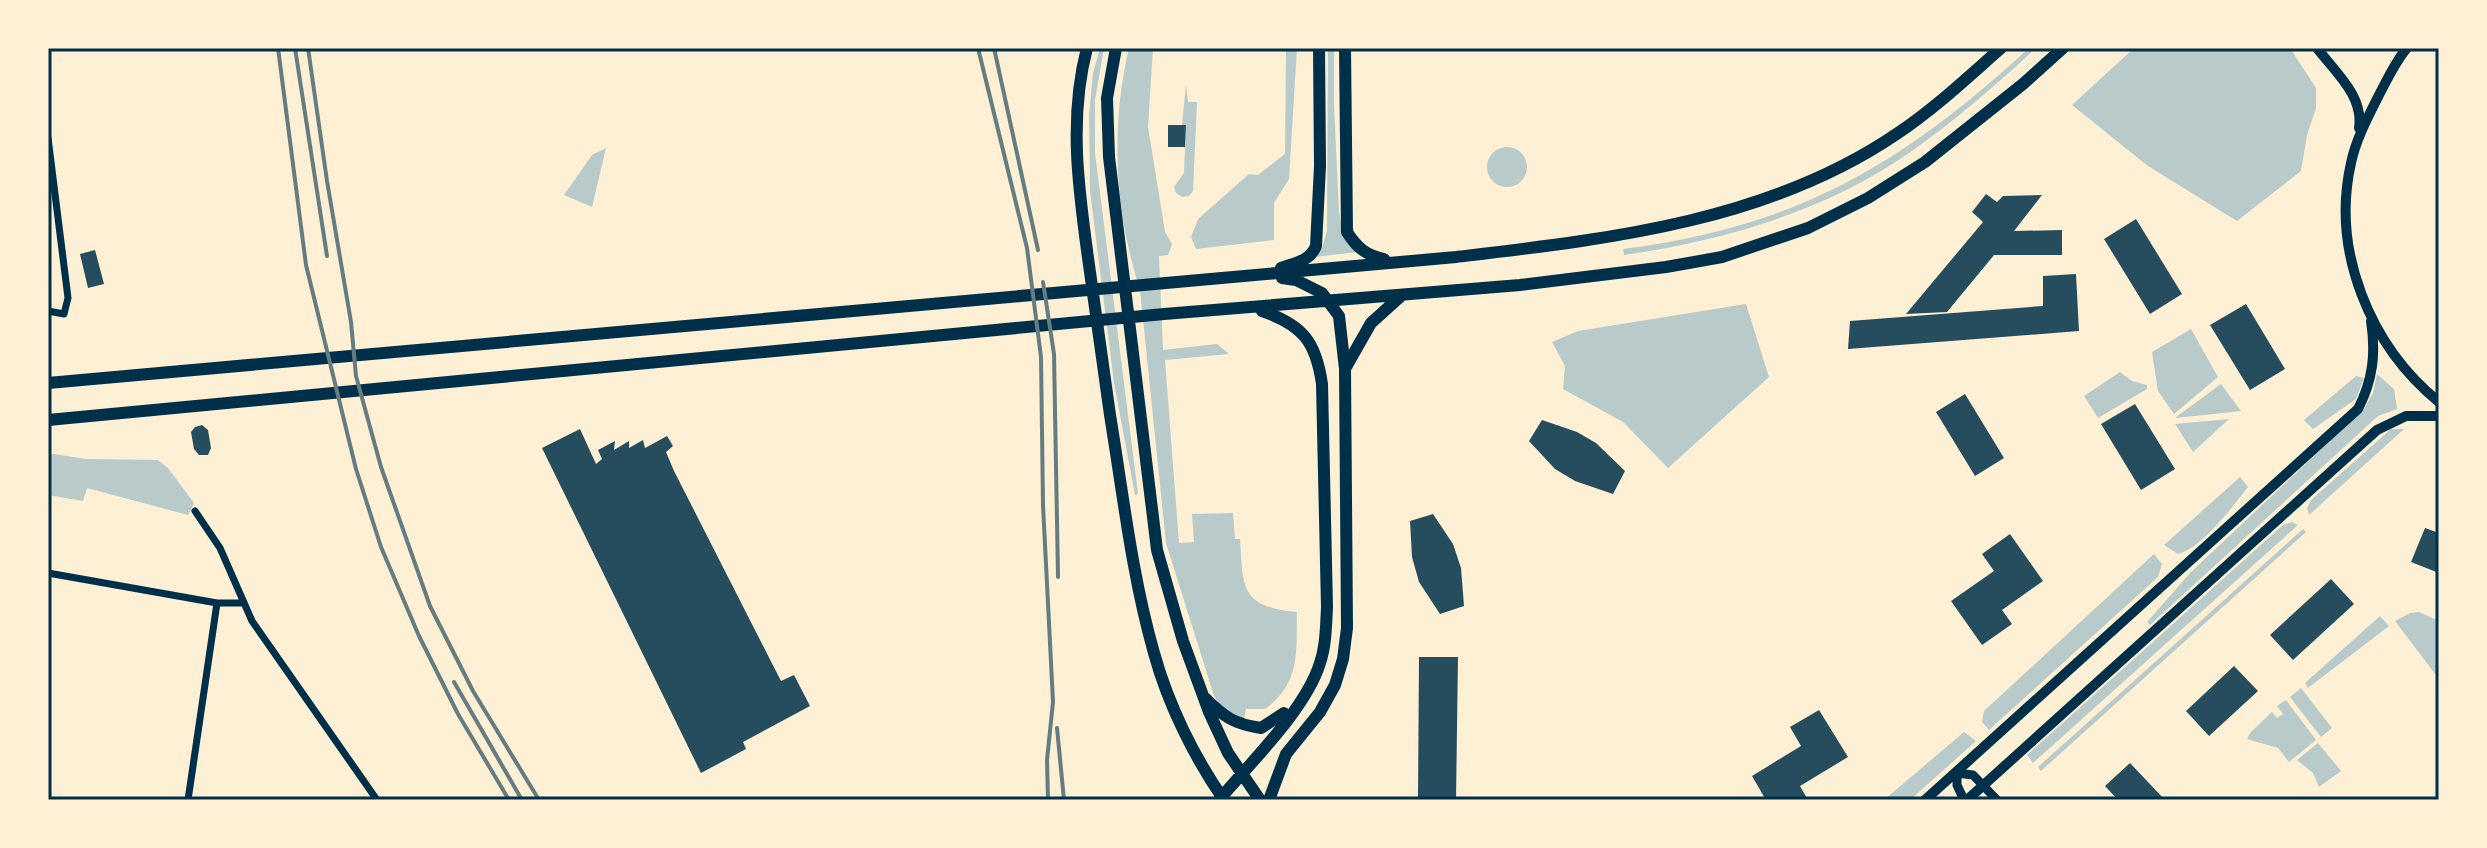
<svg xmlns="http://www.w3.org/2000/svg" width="2487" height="848" viewBox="0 0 2487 848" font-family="'PT Sans',sans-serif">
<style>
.green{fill:#b9caca}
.building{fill:#264d5e}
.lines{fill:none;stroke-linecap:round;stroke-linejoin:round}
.service{stroke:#003049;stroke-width:4}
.minor{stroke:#003049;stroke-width:7}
.tertiary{stroke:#003049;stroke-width:9}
.secondary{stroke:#003049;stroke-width:10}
.primary{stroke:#003049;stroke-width:12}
.rail{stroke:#657d81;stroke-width:4}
.neatline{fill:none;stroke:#003049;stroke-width:3}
</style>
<rect width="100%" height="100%" fill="#fdf0d5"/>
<path class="green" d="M1100 48H1104L1095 100V153L1138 494 1135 495 1114 383 1090 191 1089 115 1093 73Z
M1129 48H1153L1148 127 1165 232 1172 244 1168 255 1159 256 1163 350 1217 344 1229 354 1165 360 1179 543 1194 542 1192 514 1233 513 1235 539H1240C1243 587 1240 607 1297 612 1296 652 1301 683 1265 709H1246L1244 718C1231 716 1221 708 1214 696L1166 543 1140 290C1115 212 1110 128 1129 48Z
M1286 48H1297L1289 179 1274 203V240L1196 249 1191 237 1198 219 1249 174 1258 175 1285 154Z
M1328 48H1334V105L1339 213 1342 227 1358 252 1314 257 1322 248 1327 231Z
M2029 48H2036C1996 85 1954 122 1909 153 1824 212 1725 240 1624 255L1623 249C1798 226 1900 166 2029 48Z
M2134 48H2290L2316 88V108L2307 135 2301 171 2237 221 2148 166 2072 105Z
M1186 85 1188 102H1197L1193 191 1189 196 1182 197 1176 193 1174 187 1184 173 1186 126 1182 125Z
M1487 167a20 20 0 1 1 40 0a20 20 0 1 1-40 0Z
M606 148 592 207 564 195 592 155Z
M1746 304 1769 377 1668 468 1623 422 1563 389 1565 366 1552 342 1578 331Z
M2191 329 2218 377 2174 414 2158 391 2152 352Z
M2120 372 2132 381 2147 385V389L2098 418 2084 396Z
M2377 374 2394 389 2397 409 2378 416 2150 625 2147 622 2190 573 2364 409 2373 393Z
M2356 376 2364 378 2356 399 2313 429 2304 420Z
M2221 384 2241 411 2176 418V417Z
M2229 419 2193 452 2175 424Z
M2391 429H2404L2309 515 2307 508 2311 500Z
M54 454 86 459 158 460 168 468 194 503 188 515 87 488 83 501 48 495V455Z
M2240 477 2248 487C2232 507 2202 548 2178 554L2164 545Z
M2292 522 2298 525 2033 763 2027 755 2283 525Z
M2303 529 2306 532 2041 771 2038 767Z
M2154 554 2162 564 2158 577 1989 730 1982 722 1984 711Z
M2419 612 2439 621V671L2436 675 2395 621 2410 613Z
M2380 616 2389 626 2308 688 2305 683Z
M2301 688 2332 728 2321 737 2290 697Z
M2286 700 2316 740 2289 762 2278 748 2247 739 2250 733 2272 712 2277 718 2283 714 2277 706Z
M1964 732 1976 741 1910 800H1884Z
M2318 743 2341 771 2319 787 2313 773 2297 760Z"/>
<path class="building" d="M1168 125H1186L1185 147H1168Z
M1986 194 1997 202 2003 196 2042 195 2014 231 2062 230V255H1994L1947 312 1906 314 1983 222 1972 212Z
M2136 219 2182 294 2150 314 2104 239Z
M95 250 104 284 88 288 80 254Z
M2076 274 2079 331 1848 349 1850 321 2043 306V276Z
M2246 304 2285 369 2250 390 2210 325Z
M1965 394 2004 458 1975 476 1936 412Z
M2135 404 2175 469 2141 490 2101 424Z
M1542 420 1577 432 1596 443 1625 471 1613 494 1575 481 1555 469 1529 441Z
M202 425 208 430 211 448 208 455H199L194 449 191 432 195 427Z
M580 429 596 464 602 459 598 450 615 441 614 450 629 441V448L643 440 645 448 667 436 673 446 666 452 674 471 781 681 794 675 810 706 743 742 746 749 701 773 542 448Z
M1433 514 1453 544 1461 568 1464 606 1440 614 1419 582 1412 557 1410 521Z
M2425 528 2439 533V573L2411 562Z
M2010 534 2043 581 2002 610 2012 624 1982 645 1951 601 1994 571 1982 554Z
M2331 579 2354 604 2293 660 2270 635Z
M1419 657H1458L1456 800H1418Z
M2234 666 2258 691 2209 736 2186 711Z
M1819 710 1848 757 1800 786 1808 800H1766L1752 776 1801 746 1790 727Z
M2130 763 2165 800H2118L2105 786Z"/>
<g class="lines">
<path class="service" d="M48 48H51"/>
<path class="minor" d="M48 138 68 298 64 314 48 311
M195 511 220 548 252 621 377 800
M48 573 217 603H242
M188 800 217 603"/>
<path class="tertiary" d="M1964 800 1957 785V773L1973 775 1997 800"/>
<path class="secondary" d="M2317 48C2335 72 2364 96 2359 128
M2407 48C2395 62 2387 80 2379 95 2368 117 2356 139 2351 163 2331 251 2370 346 2439 402
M1925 800 2358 409C2373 380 2376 353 2371 321
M1967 800 2377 430 2406 416H2439"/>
<path class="primary" d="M1087 48C1068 120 1079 192 1089 265 1096 315 1103 365 1110 415 1123 494 1132 576 1154 653 1168 704 1194 757 1224 800
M1116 48 1107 98 1109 157 1157 550 1183 641 1209 712 1228 753 1260 800
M1345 48 1347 232C1357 248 1366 255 1384 259
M1281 268C1295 263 1310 261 1316 246L1320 166 1319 48
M1346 367 1371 323 1402 295
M48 383 1456 257C1608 239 1768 222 1898 133 1934 109 1968 77 2001 48
M48 420 1164 314 1520 285 1666 267 1722 257 1808 228 1868 198 1925 162 2023 84 2063 48
M1205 698C1224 717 1234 724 1261 728L1284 713
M1219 800C1250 763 1306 709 1320 663 1326 645 1326 626 1327 607L1322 384C1316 342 1303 325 1262 311
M1269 800 1286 754 1320 712 1335 685 1343 659 1347 628 1345 369 1339 316 1322 293 1296 280 1282 278"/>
<path class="rail" d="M278 48 306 265 356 469 381 547 419 636 458 714 509 800
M295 48 327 256
M308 48 327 181 351 322 356 376 381 467 430 606 473 691 539 800
M978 48 1027 248 1041 357 1043 505 1053 702 1047 760 1048 800
M994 48 1038 250
M1043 282 1054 354 1058 577
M454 682 522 800
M1057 728 1064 800"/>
</g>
<rect width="2487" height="848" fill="none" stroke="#fdf0d5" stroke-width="100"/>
<rect x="50" y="50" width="2387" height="748" class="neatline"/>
</svg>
